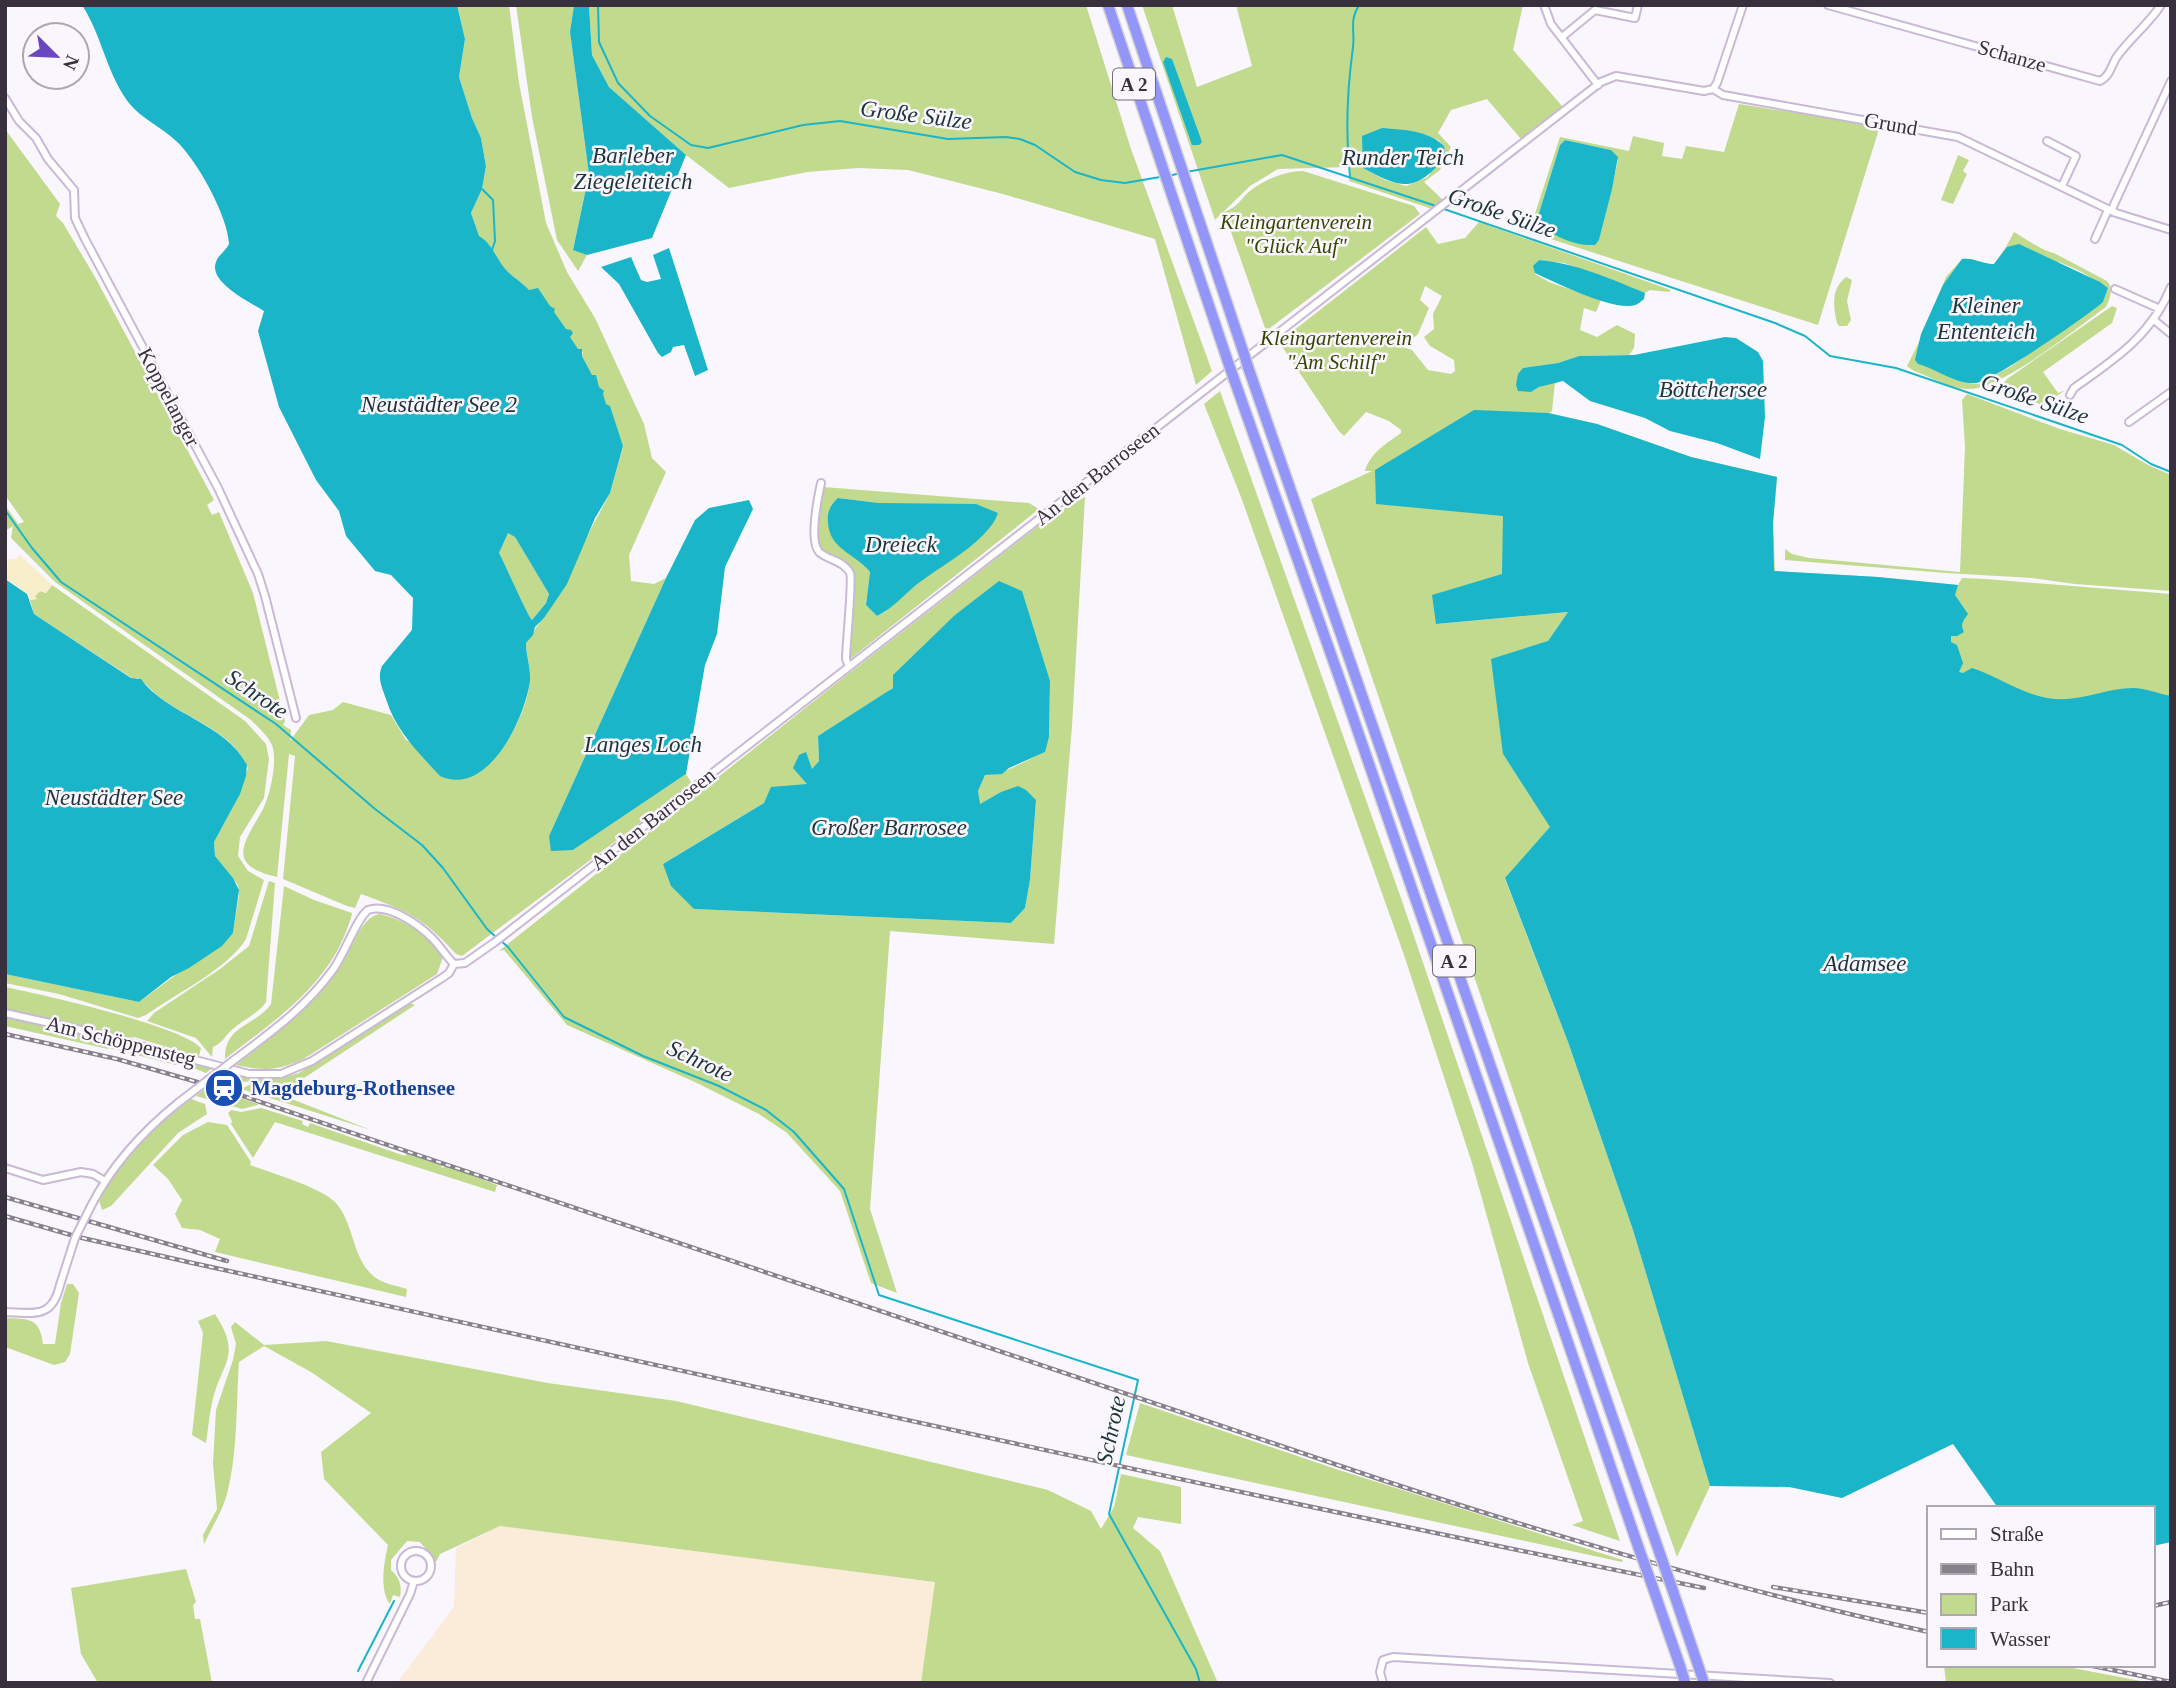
<svg xmlns="http://www.w3.org/2000/svg" width="2176" height="1688" viewBox="0 0 2176 1688" font-family="'Times New Roman',serif">
<style>
.commercial{fill:#faecd8}
.green{fill:#c1da8d;fill-rule:evenodd}
.sand{fill:#f8eec9}
.water{fill:#1ab5c8;fill-rule:evenodd}
.lines{fill:none;stroke-linecap:round;stroke-linejoin:round}
.stream{stroke:#1ab5c8;stroke-width:2}
.minor-casing{stroke:#cab8d7;stroke-width:10}
.highway-casing{stroke:#d3d2d4;stroke-width:13}
.minor{stroke:#fff;stroke-width:6}
.highway{stroke:#9495f8;stroke-width:10}
.rail-casing{stroke:#86818b;stroke-width:4.5}
.rail{stroke:#faf6fd;stroke-width:2;stroke-dasharray:5;stroke-linecap:butt}
.minor-bridge-casing{stroke:#cab8d7;stroke-width:10;stroke-linecap:butt}
.highway-bridge-casing{stroke:#d3d2d4;stroke-width:13;stroke-linecap:butt}
.minor-bridge{stroke:#fff;stroke-width:6}
.highway-bridge{stroke:#9495f8;stroke-width:10}
.labels{text-anchor:middle;dominant-baseline:central;stroke-width:5;stroke-linejoin:round;paint-order:stroke}
.shield{fill:#faf6fd;stroke:#726c77;stroke-width:2}
.shield-label{font-size:19px;font-weight:bold;fill:#38313d}
.street-label{font-size:21px;fill:#38313d;stroke:#faf6fd}
.park-label{font-size:21px;font-style:italic;fill:#364601;stroke:#faf6fd}
.transit-label{font-size:21px;font-weight:bold;fill:#164399;stroke:#faf6fd;text-anchor:start}
.water-label{font-size:23px;font-style:italic;fill:#1d3438;stroke:#faf6fd}
</style>
<rect width="100%" height="100%" fill="#faf6fd"/>
<path class="commercial" d="M500 1526 936 1582 921 1683H397L454 1607 456 1548Z"/>
<path class="green" d="M457 5H509L519 83 546 223 567 272 595 318 644 424 652 458 666 472 629 555 631 581 654 584 666 578 549 836 573 850 686 774 692 784 462 956 456 954C423 917 407 911 361 894L355 908 347 906 283 879 295 756 289 754 277 877C224 865 245 842 263 809 270 796 278 760 272 745 268 736 258 727 251 720L55 582 11 538 13 526 5 531V505L18 524 24 522 5 495V129L60 204 56 216 63 223 95 277 214 500 207 505 212 515 219 512 253 593 285 721 283 725 291 730 290 741 309 715 333 710 343 702 391 715 406 740 471 776C501 763 530 709 530 676 530 665 526 654 526 643 533 634 536 626 544 618L610 493 623 447 610 407 606 404 582 356 583 352 578 350 538 289 529 290C522 282 514 278 507 272 497 261 493 244 479 237L471 213 482 189 486 166 481 138 472 118 459 77 465 39Z
M516 5H574L570 32 589 174 573 249 587 255 578 271 557 240 532 117Z
M589 5H1086L1131 149 1212 371 1196 385 1155 239 1003 194 908 170 858 168 807 172 729 188 686 155 609 87 592 55Z
M1142 5H1172L1197 87 1252 66 1236 5H1523L1513 50 1563 107 1521 139 1487 99 1451 110 1438 133 1451 147 1440 170 1424 182 1443 200 1432 209 1349 181 1351 162 1349 167 1278 169 1250 186 1215 220ZM1424 134 1438 140 1444 146 1428 177 1406 186 1385 180 1363 168Z
M1739 104 1880 126 1818 325 1529 232 1560 137 1629 151 1633 136 1664 143 1662 156 1682 159 1686 146 1724 152ZM1565 140 1611 150 1618 161 1599 240 1592 246 1549 232 1539 213 1560 145Z
M1958 155 1969 160 1963 171 1967 174 1953 204 1941 200Z
M1303 171 1414 206 1420 214 1266 331 1224 212C1240 206 1239 200 1250 191 1264 180 1285 171 1303 171Z
M1479 222 1671 290 1669 292 1650 290 1645 293 1564 263 1538 260 1535 274 1549 282 1601 300 1596 312 1584 308 1580 330 1597 337 1617 325 1635 334 1634 348 1629 355 1579 356 1558 363 1523 368 1531 392 1539 387 1555 382 1552 411 1549 413 1597 424 1691 457 1777 477 1773 523 1775 571 1878 577 1958 585 1962 578 1986 579 2171 594V719L2083 714 1502 574 1437 624 1568 612 1548 641 1503 754 1551 827 1505 879 1568 1042 1633 1230 1710 1486 1677 1557 1550 1199 1311 499 1372 471H1365C1370 453 1387 443 1401 433V430L1389 421 1366 412 1344 436 1338 430 1279 342 1426 227 1438 244 1465 238ZM1425 286 1442 296 1433 314 1434 329 1424 337 1430 346 1454 360 1455 371 1451 374 1428 370 1412 350 1403 347 1418 334 1429 308 1420 300Z
M2014 232C2025 238 2042 251 2054 253L2107 281C2114 289 2110 298 2106 307 2076 328 2000 392 1966 389 1949 388 1929 376 1914 371L1907 366 1918 344 1946 277 1962 259C1972 257 1983 264 1994 264L2006 247ZM2059 262 2080 271 2108 288 2103 302 2010 367 1978 384 1969 383Z
M1846 277 1852 280 1847 301 1851 320 1847 326H1839L1837 323C1833 306 1831 289 1846 277Z
M2112 306 2117 308 2112 323 2043 372 2058 393 2066 390 2042 405 2004 391 2003 384 2007 379Z
M1220 391 1402 901 1620 1541 1572 1525 1583 1521 1528 1363 1472 1163 1404 955 1241 497 1204 404Z
M1967 394 2060 429 2114 445 2150 466 2171 475V591L2075 584 2032 578 1946 573 1785 560V549L1792 554 1809 558 1960 572 1965 447 1962 400Z
M823 487 1029 503 1039 509 849 660 847 656 854 575 845 564 821 550 818 539ZM838 498 879 503 918 583 885 612 877 616 866 605 870 572 863 564Z
M1085 497 1072 726 1054 944 890 931 870 1209 897 1293 871 1283 840 1191 787 1133 759 1114 697 1083 567 1025 504 950 499 951 838 682 1051 516ZM969 606 1050 681 1049 737 1044 752C1025 761 1006 774 985 775L978 791 979 805 1001 792 1036 800 1030 880 1025 908 1011 923 694 909 663 864 764 803 807 784 812 770 819 761 818 736C838 724 882 700 895 685 920 658 938 627 969 606Z
M508 532 515 537 549 594 546 603 532 620C526 615 505 565 499 553Z
M52 585 245 721 266 744 269 759 264 798 240 837 238 856 248 871 264 880 246 939C229 968 174 995 146 1015L138 1018 59 994 5 983V974L139 1002 233 933 239 895 238 885 215 856 214 842 234 805 248 768C234 732 188 719 158 696 151 690 146 683 138 678H132L34 614 30 600 36 599 35 596 40 591 46 593Z
M269 881 275 883 266 1002C258 1014 244 1019 234 1028 226 1034 222 1044 213 1047L212 1057 196 1038 147 1021 154 1013 220 969 249 946Z
M284 886 314 900 352 913 351 918C347 930 342 942 336 953 310 998 265 1028 225 1059 224 1025 256 1026 271 1004Z
M379 914C406 919 427 936 443 957L437 974 302 1060C274 1071 265 1071 236 1065 275 1034 314 1006 342 964 352 949 361 917 379 914Z
M5 987C40 994 182 1026 201 1048L199 1056H197L134 1037 129 1038 5 1009Z
M409 1003 415 1005 298 1082 287 1092 289 1098 371 1130 241 1089 251 1084V1081L243 1082 226 1073 228 1072 261 1079 281 1078 299 1073Z
M5 1017 110 1040 214 1067 206 1073 178 1062 176 1065 109 1048 108 1049 5 1026Z
M207 1087 258 1104V1105L242 1109 196 1096Z
M191 1099 205 1104 207 1114 178 1133 111 1206 102 1210 99 1200C121 1159 154 1127 191 1099Z
M261 1108 303 1121 302 1124 308 1127 310 1123 405 1156 407 1153 441 1165 442 1168 447 1166 497 1185 495 1192 275 1122 253 1158 231 1124 232 1121 228 1113 231 1110 241 1112Z
M208 1122 227 1125 251 1162 250 1165C271 1173 320 1187 335 1202 355 1223 351 1260 376 1278 384 1284 398 1286 407 1289L406 1297 215 1252 220 1239 200 1230 182 1228 175 1214 182 1200 168 1179 153 1165 183 1135Z
M67 1284H73L79 1293 70 1354 65 1362 54 1365 5 1347V1318C28 1319 40 1317 43 1344H55L61 1303Z
M215 1314C243 1357 221 1362 212 1403 209 1416 208 1430 206 1443L192 1435 203 1333 198 1321Z
M235 1322 264 1345 326 1341 548 1383 676 1401 1048 1490 1091 1511 1101 1529 1114 1507 1121 1474 1181 1487V1524L1138 1517 1133 1528 1160 1551 1218 1683H921L935 1582 500 1526 440 1554 436 1562 420 1542 407 1541 391 1560V1570C400 1578 402 1586 400 1597L393 1595 390 1604C379 1589 384 1563 388 1545L324 1479 321 1452 371 1413 311 1372 264 1346 239 1362C236 1405 238 1452 227 1494 222 1512 212 1527 204 1544L203 1535 217 1509 213 1463 216 1410 233 1360 236 1344 231 1327Z
M1140 1403 1339 1470 1623 1560 1622 1562 1126 1455Z
M186 1569 196 1602 193 1605 195 1619H200L212 1683H98L81 1654 71 1588Z
M1944 1665H2057L2151 1683H1946Z"/>
<path class="sand" d="M19 554 52 585 46 593 40 591 35 596 37 599 30 600 19 587 5 579 9 559H17Z"/>
<path class="water" d="M82 5H457L465 39 459 77 472 118 481 138 486 166 482 189 471 213 479 236C493 244 497 261 507 271 514 278 522 282 529 290L538 288 550 306 555 309 554 312 566 329 571 330 573 333 570 337 578 349H582V356L592 375H596L599 387 604 391 603 394 606 404 610 406 623 446 610 493 595 518 567 584 544 618 535 627 533 635 526 643C526 656 531 668 530 681 525 718 488 798 440 776 417 751 396 731 386 699 382 687 377 678 382 666L412 630 413 598 391 575 375 571 346 536 339 511 316 480 279 407 258 331 264 311C250 302 208 282 216 262 218 255 226 251 229 244 228 216 196 158 175 140 159 125 139 118 126 99 106 70 101 34 82 5ZM508 533 515 537 549 594 546 603 532 620C527 615 505 564 499 553Z
M574 5H589L592 55 609 87 686 155 652 238 587 255 573 250 589 174 570 32Z
M1166 57 1172 59 1202 142 1199 145H1192L1163 62Z
M1382 128C1404 130 1428 130 1444 146L1445 158C1414 193 1402 189 1363 168L1362 136Z
M1565 140 1611 150 1618 157 1612 189 1599 240 1595 245C1578 247 1552 236 1540 224L1539 213 1560 145Z
M2019 244 2100 282 2108 288 2103 302C2086 317 1990 383 1975 383 1954 384 1937 369 1918 364L1915 360 1921 334 1943 285 1962 259C1972 257 1983 264 1994 264L2007 247Z
M669 248 708 370 695 376 684 345 673 347 671 352 662 357 658 353 619 284 601 267 631 257 641 280 647 282 661 279 653 255Z
M1539 260C1576 263 1611 279 1645 293L1644 299C1643 300 1637 305 1635 305 1615 312 1554 282 1535 273L1533 266Z
M1725 337 1736 338 1758 352 1763 361 1765 417 1760 459 1717 443 1670 431 1645 418 1590 401 1563 381 1539 387 1531 392 1518 391 1516 385 1518 374 1523 368 1558 363 1579 356 1634 355Z
M1474 410 1548 413 1597 424 1691 457 1777 477 1773 523 1774 571 1878 577 1958 585 1955 595 1968 614C1963 621 1960 624 1964 632L1957 636H1951V642L1957 645 1963 663 1959 672 1963 673 1972 668C1997 676 2020 693 2047 698 2076 704 2105 688 2133 688 2145 688 2159 694 2171 696V1542L2153 1546V1508H1998L1953 1444 1842 1498 1789 1487 1710 1486 1633 1230 1568 1042 1505 878 1550 827 1503 754 1491 659 1548 641 1568 612 1436 624 1432 595 1502 574 1503 516 1376 504 1375 470Z
M838 498 879 503 976 504 998 513C988 542 940 566 916 585 903 596 892 609 877 616L866 605 870 572C855 553 830 550 828 523 827 511 830 506 838 498Z
M749 500 753 509 725 567 717 634 705 665 686 774 573 850 551 851 549 836 666 578 695 520 709 508Z
M5 579 27 594 34 614 131 678 141 679C167 715 226 723 247 765L246 776 240 794 214 842 215 856 233 878 239 890 233 933 222 946 189 968 171 977 139 1002 5 974Z
M999 581 1022 591 1050 681 1049 737 1045 752 1009 768 1002 774 985 775 978 791 980 804 1001 792 1018 786 1026 790 1036 800 1030 880 1025 908 1011 923 694 909 671 886 663 864 764 803 771 787 807 784 793 768 799 755 806 752 812 769 819 761 818 736 893 688V675L955 615Z"/>
<g class="lines">
<path class="stream" d="M598 5 599 42 618 83 650 116 691 145 708 148 803 125 840 121 948 139 1006 137 1020 139 1035 145 1075 172 1101 180 1125 183 1160 177
M1186 172 1282 155 1436 206
M1169 176 1180 173
M1350 177C1345 132 1347 91 1353 47 1355 29 1349 22 1359 5
M482 189 493 200 495 241 492 250
M1441 208 1775 323 1805 336 1830 356 1896 368 2122 445 2151 464 2171 472
M5 510 32 548 61 582 276 724 375 809 422 845 443 868 487 929 496 937
M500 940 508 947 564 1017 643 1056 719 1086 766 1110 794 1132 844 1189 879 1295 1138 1380 1109 1514 1196 1669 1200 1683
M358 1671 394 1601"/>
<g class="minor-casing">
<path id="minor" d="M1544 5 1551 24 1598 85
M1828 5 2100 81C2109 77 2111 67 2116 58 2129 39 2148 25 2161 5
M1562 37 1595 10 1635 18 1638 5
M1713 89 1723 95 1958 137 2116 213 2171 230
M1713 89 1717 83 1743 5
M5 98 19 121 36 138 48 159 74 190 75 218 85 239 218 488 258 574 265 596 296 718
M2047 141 2076 156 2062 186
M2111 211 2171 81
M2095 239 2108 210
M2115 289 2160 309
M2154 320 2171 334
M2070 395 2074 388C2115 359 2151 336 2171 287
M2129 422 2171 392
M821 483C818 497 809 541 819 552 828 560 844 561 850 573 853 580 846 646 846 659L849 667
M454 964 465 963 495 942 1601 82 1616 76 1704 91 1713 89
M5 1013 77 1029 249 1074H281L312 1061 442 978 449 973 454 964
M234 1060C270 1033 305 1008 332 971 344 956 356 919 368 910 388 903 418 924 432 938 440 946 446 956 454 964
M5 1168 43 1180 81 1172 93 1174 105 1181
M91 1206C112 1165 142 1132 178 1103
M5 1312C35 1313 52 1319 60 1285
M401 1566a15 15 0 1 1 30 0a15 15 0 1 1-30 0Z
M366 1683 410 1594 414 1581
M1383 1683 1380 1672 1383 1660 1393 1657 1830 1683"/>
</g>
<g class="highway-casing">
<path id="highway" d="M1108 5 1229 365
M1127 5 1244 354
M1248 367 1660 1554
M1234 379 1346 697 1639 1549
M1652 1585 1680 1666
M1673 1591 1699 1668"/>
</g>
<use href="#minor" class="minor"/>
<use href="#highway" class="highway"/>
<g class="rail-casing">
<path id="rail" d="M5 1034 117 1059 225 1090 1382 1480C1562 1539 1744 1592 1929 1632
M5 1197 227 1261
M5 1216 78 1237 188 1262C693 1373 1197 1486 1704 1588
M1773 1587 1929 1613
M2153 1606 2171 1602
M2088 1665 2171 1682"/>
</g>
<use href="#rail" class="rail"/>
<g class="minor-bridge-casing">
<path id="minor-bridge" d="M178 1103 234 1060
M60 1285 75 1238 91 1206"/>
</g>
<g class="highway-bridge-casing">
<path id="highway-bridge" d="M1244 354 1248 367
M1229 365 1234 379
M1639 1549 1652 1585
M1660 1554 1673 1591
M1680 1666 1685 1682
M1699 1668 1704 1683"/>
</g>
<use href="#minor-bridge" class="minor-bridge"/>
<use href="#highway-bridge" class="highway-bridge"/>
</g>
<defs>
<g id="station-disc" transform="scale(2.0125)"><circle r="9.5" fill="#1a4fb4" stroke="#faf6fd"/><path d="M-3-6H3Q5-6 5-4V2Q5 4 3 4L4.5 6H3L1.5 4h-3L-3 6H-4.5L-3 4Q-5 4-5 2V-4Q-5-6-3-6ZM-3.5-4v3h7v-3ZM-3.5 1v1.5H-2V1ZM2 1v1.5H3.5V1Z" fill="#fff"/></g>
</defs>
<g fill-rule="evenodd">
<use href="#station-disc" x="224" y="1088"/>
</g>
<g class="labels">
<g class="shield">
<rect x="1113" y="68.5" width="42" height="31" rx="5"/>
<rect x="1433" y="945.5" width="42" height="31" rx="5"/>
</g>
<g class="shield-label">
<text x="1134" y="84">A 2</text>
<text x="1454" y="961">A 2</text>
</g>
<g class="street-label">
<text transform="translate(2012 56) rotate(16)">Schanze</text>
<text transform="translate(1891 124) rotate(10)">Grund</text>
<text transform="translate(169 397) rotate(62)">Koppelanger</text>
<text transform="translate(1097 474) rotate(-38)">An den Barroseen</text>
<text transform="translate(653 819) rotate(-38)">An den Barroseen</text>
<text transform="translate(121 1041) rotate(14)">Am Schöppensteg</text>
</g>
<g class="park-label">
<text x="1296" y="222">Kleingartenverein<tspan x="1296" dy="24">"Glück Auf"</tspan></text>
<text x="1336" y="338">Kleingartenverein<tspan x="1336" dy="24">"Am Schilf"</tspan></text>
</g>
<g class="transit-label">
<text x="251" y="1088">Magdeburg-Rothensee</text>
</g>
<g class="water-label">
<text transform="translate(916 115) rotate(7)">Große Sülze</text>
<text x="633" y="155">Barleber<tspan x="633" dy="26">Ziegeleiteich</tspan></text>
<text x="1403" y="157">Runder Teich</text>
<text transform="translate(1502 213) rotate(19)">Große Sülze</text>
<text x="1986" y="305">Kleiner<tspan x="1986" dy="26">Ententeich</tspan></text>
<text x="1713" y="389">Böttchersee</text>
<text transform="translate(2035 399) rotate(19)">Große Sülze</text>
<text x="439" y="404">Neustädter See 2</text>
<text x="901" y="544">Dreieck</text>
<text transform="translate(257 694) rotate(34)">Schrote</text>
<text x="643" y="744">Langes Loch</text>
<text x="114" y="797">Neustädter See</text>
<text x="889" y="827">Großer Barrosee</text>
<text x="1865" y="963">Adamsee</text>
<text transform="translate(700 1061) rotate(25)">Schrote</text>
<text transform="translate(1111 1430) rotate(-78)">Schrote</text>
</g>
</g>
<rect width="2176" height="1688" fill="none" stroke="#38313d" stroke-width="14"/>
<rect x="1927" y="1506" width="228" height="161" fill="#faf6fd" stroke="#aca7b0" stroke-width="2"/>
<rect x="1941" y="1529" width="35" height="10" fill="#ffffff" stroke="#aca7b0" stroke-width="2"/>
<text x="1990" y="1541" font-size="21" fill="#38313d">Straße</text>
<rect x="1941" y="1564" width="35" height="10" fill="#86818b" stroke="#aca7b0" stroke-width="2"/>
<text x="1990" y="1576" font-size="21" fill="#38313d">Bahn</text>
<rect x="1941" y="1594" width="35" height="21" fill="#c1da8d" stroke="#aca7b0" stroke-width="2"/>
<text x="1990" y="1611" font-size="21" fill="#38313d">Park</text>
<rect x="1941" y="1628" width="35" height="21" fill="#1ab5c8" stroke="#aca7b0" stroke-width="2"/>
<text x="1990" y="1646" font-size="21" fill="#38313d">Wasser</text>
<g transform="translate(56 56) rotate(114)"><circle r="33" fill="#faf6fd" stroke="#aca7b0" stroke-width="2"/>
<path d="M0-5L12 26L0 18L-12 26Z" fill="#6a47c0"/>
<text y="-10" font-size="19" font-weight="bold" text-anchor="middle" fill="#38313d">N</text>
</g>
</svg>
